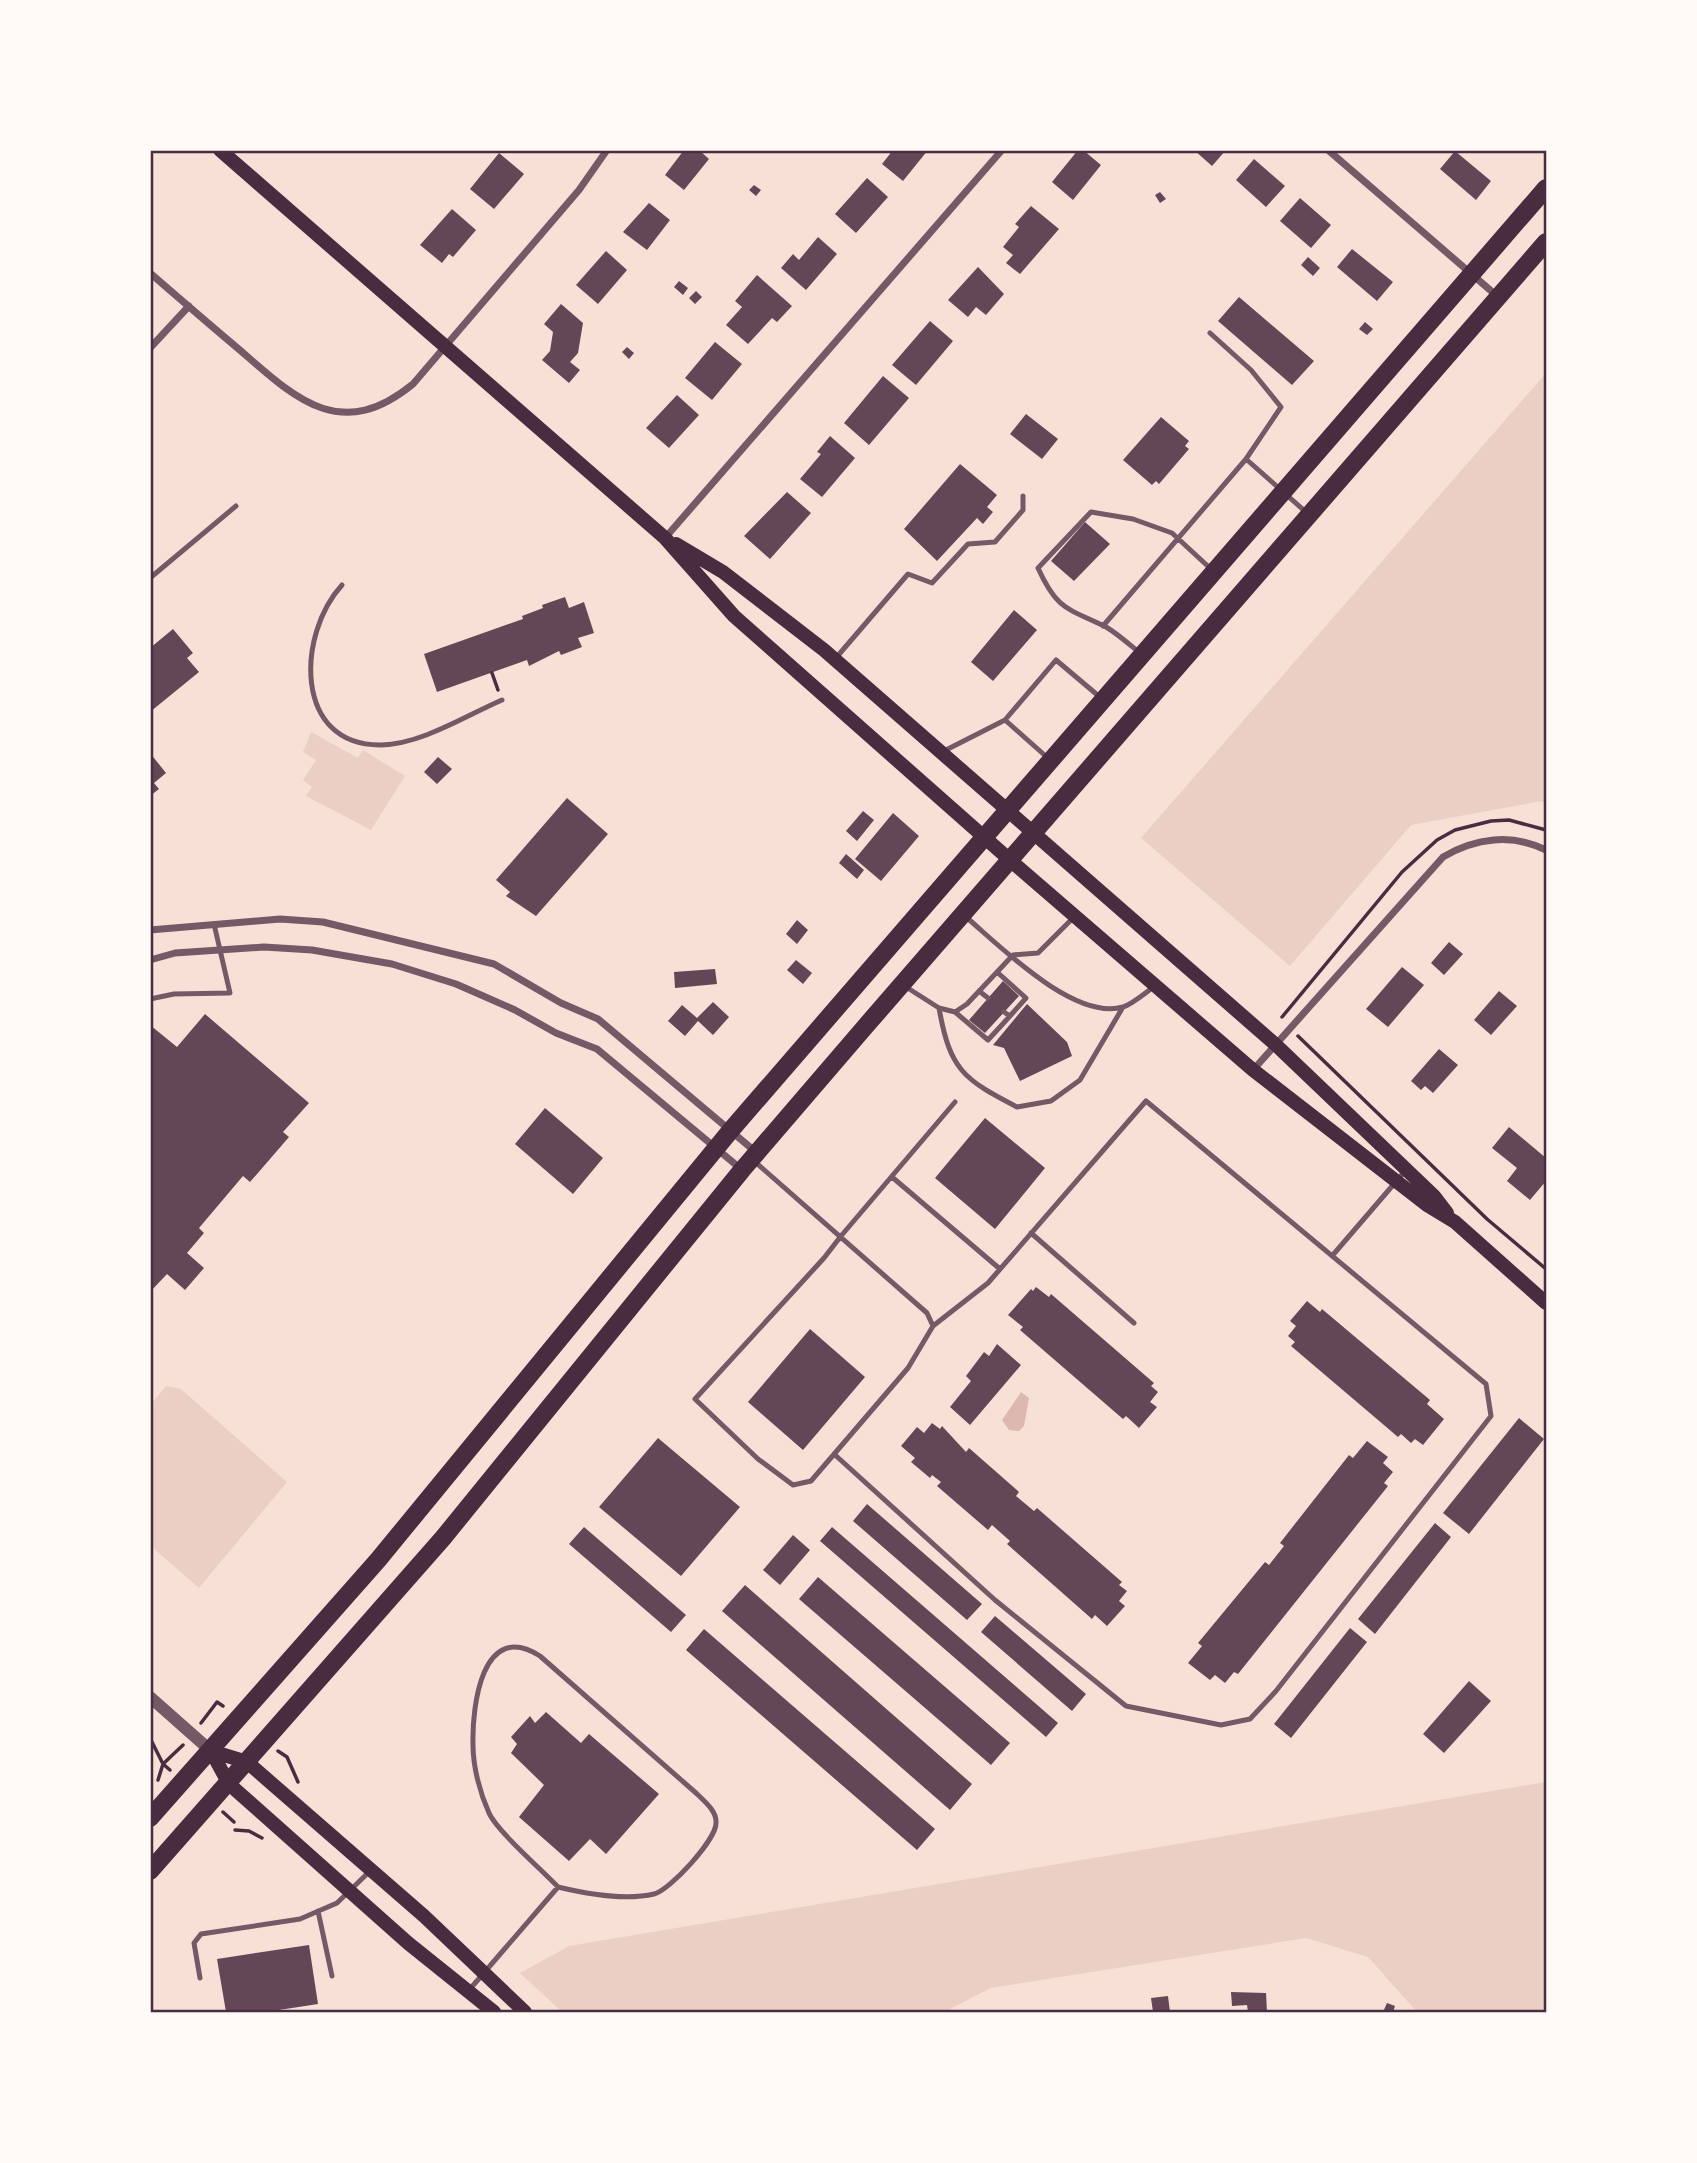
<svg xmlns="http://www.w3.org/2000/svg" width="1697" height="2163" viewBox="0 0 1697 2163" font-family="Spectral,serif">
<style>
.green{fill:#ebcfc5}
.water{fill:#dcb8b0}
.building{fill:#644757}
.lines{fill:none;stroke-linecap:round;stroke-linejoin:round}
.path{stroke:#4a2c40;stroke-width:3.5}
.service{stroke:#755966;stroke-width:5}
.minor{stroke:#755966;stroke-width:7}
.tertiary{stroke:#755966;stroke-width:12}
.secondary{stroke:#4a2c40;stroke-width:14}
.primary{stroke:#4a2c40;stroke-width:18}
.neatline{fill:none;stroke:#4a2c40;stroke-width:2.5}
</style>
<rect width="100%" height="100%" fill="#f7e1d7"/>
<path class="green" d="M1546 373V805L1542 801 1411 825 1290 966 1141 838Z
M311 732 358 758 363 750 405 776 371 830 306 796 312 787 303 780 316 760 303 752Z
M166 1386 181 1389 287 1482 199 1588 151 1546V1404Z
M1546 1782V2012H1417L1368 1957 1306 1938 991 1988 944 2012H562L520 1973 569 1946Z"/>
<path class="water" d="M1021 1392 1029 1398 1024 1426 1019 1431 1009 1430 1002 1420Z"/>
<path class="building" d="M684 150H699L709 159 684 190 665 175Z
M893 150H928L903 181 882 164Z
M1078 150H1083L1101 165 1073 200 1052 182Z
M1194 150H1226L1212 166Z
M1455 151 1491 181 1476 200 1440 169Z
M499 153 524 174 494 209 470 189Z
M1254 159 1285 186 1266 207 1236 180Z
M867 178 888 197 856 233 835 214Z
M754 185 761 190 756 196 749 190Z
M1160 192 1166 199 1160 203 1155 195Z
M1300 198 1331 225 1311 248 1280 221Z
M649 203 670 220 647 250 623 232Z
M1031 206 1059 229 1020 274 1006 263 1013 255 1003 247 1019 227 1015 224Z
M452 209 476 230 453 257 449 254 442 263 420 245Z
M818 237 837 254 806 290 781 268 793 254 799 260Z
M1352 249 1393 282 1377 301 1337 267Z
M606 251 627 270 598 304 576 285Z
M1308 257 1320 268 1313 276 1301 265Z
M978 267 1004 294 986 315 976 307 968 317 948 300Z
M757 275 792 306 777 322 772 318 748 344 726 325 742 307 735 301Z
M679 281 688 288 683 295 674 287Z
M696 291 702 297 695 304 689 298Z
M1239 297 1314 361 1292 385 1218 321Z
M561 304 583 323 578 353 570 362 580 370 569 383 542 360 550 351 553 332 544 324Z
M930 321 953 341 916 385 892 365Z
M1365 322 1373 329 1367 335 1359 329Z
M715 342 742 364 712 400 685 378Z
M627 347 634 353 629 359 622 352Z
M883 376 909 398 869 445 844 423Z
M677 395 699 415 669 448 646 428Z
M1026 414 1058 439 1042 459 1010 434Z
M1161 417 1189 441 1185 446 1189 449 1159 484 1156 481 1152 485 1123 460Z
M830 436 855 458 822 497 800 479 821 454 817 452Z
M960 464 997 495 987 507 993 512 983 524 977 518 937 561 904 529Z
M787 492 811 513 770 559 744 536Z
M1085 522 1110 544 1074 581 1051 561Z
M565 597 569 608 584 602 594 633 578 638 582 647 561 655 559 651 529 666 527 660 437 692 424 654 523 619 522 616 543 608 542 605Z
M1014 610 1037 630 993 681 971 662Z
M173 629 193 653 187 658 199 672 150 712V648Z
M150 753 166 773 154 783 159 789 150 796Z
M438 757 452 769 437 784 424 772Z
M567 798 608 834 536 916 506 896 510 892 496 880Z
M863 811 874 820 857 841 846 831Z
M893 813 919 836 881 881 855 859Z
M846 854 864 870 857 879 839 863Z
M797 920 808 930 797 944 786 934Z
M1449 942 1463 954 1444 975 1431 963Z
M796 960 812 973 803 984 787 970Z
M1402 967 1424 985 1388 1027 1366 1009Z
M715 969 717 984 675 988 674 972Z
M1003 981 1019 996 985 1033 969 1020Z
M1499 991 1517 1006 1491 1035 1474 1020Z
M713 1002 729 1017 713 1035 698 1021 685 1036 668 1021 682 1005 697 1018Z
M1027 1004 1067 1042 1072 1056 1020 1081 1004 1048 993 1045Z
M205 1014 309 1103 283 1132 289 1137 250 1182 243 1176 199 1228 204 1233 187 1253 204 1268 185 1290 167 1274 150 1292V1025L177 1047Z
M1439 1049 1458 1065 1433 1093 1425 1086 1421 1090 1411 1081Z
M545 1108 603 1158 573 1194 515 1144Z
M985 1118 1045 1168 995 1229 935 1178Z
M1509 1127 1546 1158V1181L1530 1200 1507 1181 1517 1168 1492 1148Z
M1036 1287 1049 1297 1051 1294 1154 1383 1151 1386 1158 1392 1150 1402 1157 1407 1139 1428 1126 1416 1123 1419 1020 1330 1023 1327 1008 1315 1031 1289 1033 1291Z
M1307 1301 1320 1312 1322 1309 1430 1400 1427 1404 1444 1419 1423 1445 1415 1439 1411 1443 1401 1434 1398 1437 1291 1346 1295 1342 1288 1336 1296 1326 1290 1321Z
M810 1329 865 1377 803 1450 748 1402Z
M997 1344 1021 1365 970 1425 950 1407 971 1381 966 1376 984 1352 989 1356Z
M1519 1418 1544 1439 1469 1534 1443 1513Z
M932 1423 940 1429 942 1426 966 1452 969 1448 1019 1492 1016 1496 1034 1511 1037 1508 1122 1582 1119 1585 1127 1591 1119 1601 1125 1606 1107 1626 1095 1615 1092 1619 1007 1544 1010 1541 992 1525 988 1530 937 1486 941 1482 932 1475 930 1478 911 1462 915 1458 901 1446 917 1427 924 1433Z
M658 1438 740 1507 681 1576 599 1507Z
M1367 1441 1388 1457 1383 1463 1393 1472 1384 1483 1388 1486 1238 1674 1234 1672 1225 1683 1215 1675 1210 1680 1188 1663 1202 1646 1198 1643 1265 1562 1269 1565 1284 1546 1280 1543 1349 1455 1353 1458Z
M867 1504 982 1604 967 1620 853 1521Z
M1435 1523 1451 1537 1375 1634 1358 1619Z
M584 1527 686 1615 671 1632 569 1544Z
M832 1527 1058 1723 1046 1737 820 1541Z
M793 1535 810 1550 780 1585 763 1570Z
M818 1577 1010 1743 991 1765 799 1599Z
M745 1585 972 1784 950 1810 722 1611Z
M995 1616 1086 1694 1072 1711 981 1632Z
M1350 1628 1367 1642 1291 1738 1274 1724Z
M704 1629 935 1829 917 1850 686 1650Z
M1469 1681 1491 1701 1444 1753 1423 1734Z
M546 1712 581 1743 589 1734 659 1794 606 1854 590 1839 569 1861 519 1817 544 1785 511 1753 517 1744 511 1737 530 1716 535 1723Z
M309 1945 318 2004 266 2012H226L217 1959Z
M1231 1992 1266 1993 1267 2012H1248L1247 2005 1232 2006Z
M1168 1996 1170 2012H1153L1151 1998Z
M1387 2003 1395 2006 1393 2012H1383Z"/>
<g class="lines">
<path class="path" d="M492 673 498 690
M1282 1017 1402 872 1437 840 1455 830 1491 821 1509 820 1546 830
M1298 1036 1487 1219 1546 1269
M201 1723 217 1702 223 1706
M150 1738 163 1764 170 1770
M278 1751 287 1757 298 1782
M158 1780 163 1764 183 1745
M223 1812 234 1822
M235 1830 249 1831 262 1838"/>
<path class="service" d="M1210 333 1251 370 1281 407 1246 459
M150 578 236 506
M342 585C297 634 293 746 381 745 422 744 465 716 502 700
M1103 626 1246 459 1307 513
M1141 654C1130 645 1118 634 1106 627 1067 608 1057 610 1038 568L1091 512 1133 519 1172 533 1212 570
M835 659 908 574 932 583 968 544 995 542 1023 510V496
M942 752 1005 720
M1049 759 1005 720 1056 660 1101 698
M966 917C1000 946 1074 1021 1123 1007 1133 1004 1146 992 1155 986
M997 972 1026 998 1010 1016
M903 985 939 1008 955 1012 967 1004 1013 955 1038 953 1075 916
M979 991 988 998
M150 999 174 994 230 993 214 924
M939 1008C950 1070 963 1079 1017 1107L1051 1101 1080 1080 1123 1007
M955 1012 988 1040 1010 1016 1004 1012
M754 1161 927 1313 933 1326 908 1368 811 1481 793 1485 758 1459 695 1399 824 1258 841 1236 955 1102
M892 1177 1000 1269
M1031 1233 1134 1323
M1332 1256 1406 1170
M834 1454 995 1600 1126 1706 1221 1725 1250 1719 1276 1691 1491 1416 1486 1384 1146 1101 988 1283 933 1326
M318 1911 332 1976
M200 1978 194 1943 201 1934 300 1919 337 1903 371 1870
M470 1989 558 1887C587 1894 624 1901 654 1894 670 1890 716 1840 716 1823 717 1811 704 1801 696 1793L540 1656C482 1619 472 1706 473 1745 473 1767 480 1793 489 1813 497 1831 542 1870 558 1887"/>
<path class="minor" d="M1328 150 1497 296
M150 273C180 299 210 325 241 351 298 401 342 442 413 384L579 190 607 150
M150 348 189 306
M665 538 1002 150
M150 930 280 919 323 922 494 964 561 1003 598 1019 757 1153
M150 960 175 953 264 947 312 950 392 964 456 984 515 1010 556 1033 597 1049 741 1169
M1253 1070 1443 857C1475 838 1512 833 1546 850"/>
<path class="tertiary" d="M150 1697 211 1751"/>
<path class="secondary" d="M220 150 665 538 734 616 1010 860 1253 1070 1427 1205 1455 1222 1546 1303
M676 544 723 572 824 650 1276 1045 1434 1196 1447 1213
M211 1751 247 1762 424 1916 525 2012
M211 1751 229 1784 408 1943 494 2012"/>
<path class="primary" d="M150 1818 378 1560 731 1130 1546 188
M150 1871 443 1538 742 1170 864 1028 1546 242"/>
</g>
<rect width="1697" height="2163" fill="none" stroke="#fffaf5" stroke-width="304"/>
<rect x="152" y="152" width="1393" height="1859" class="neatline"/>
</svg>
